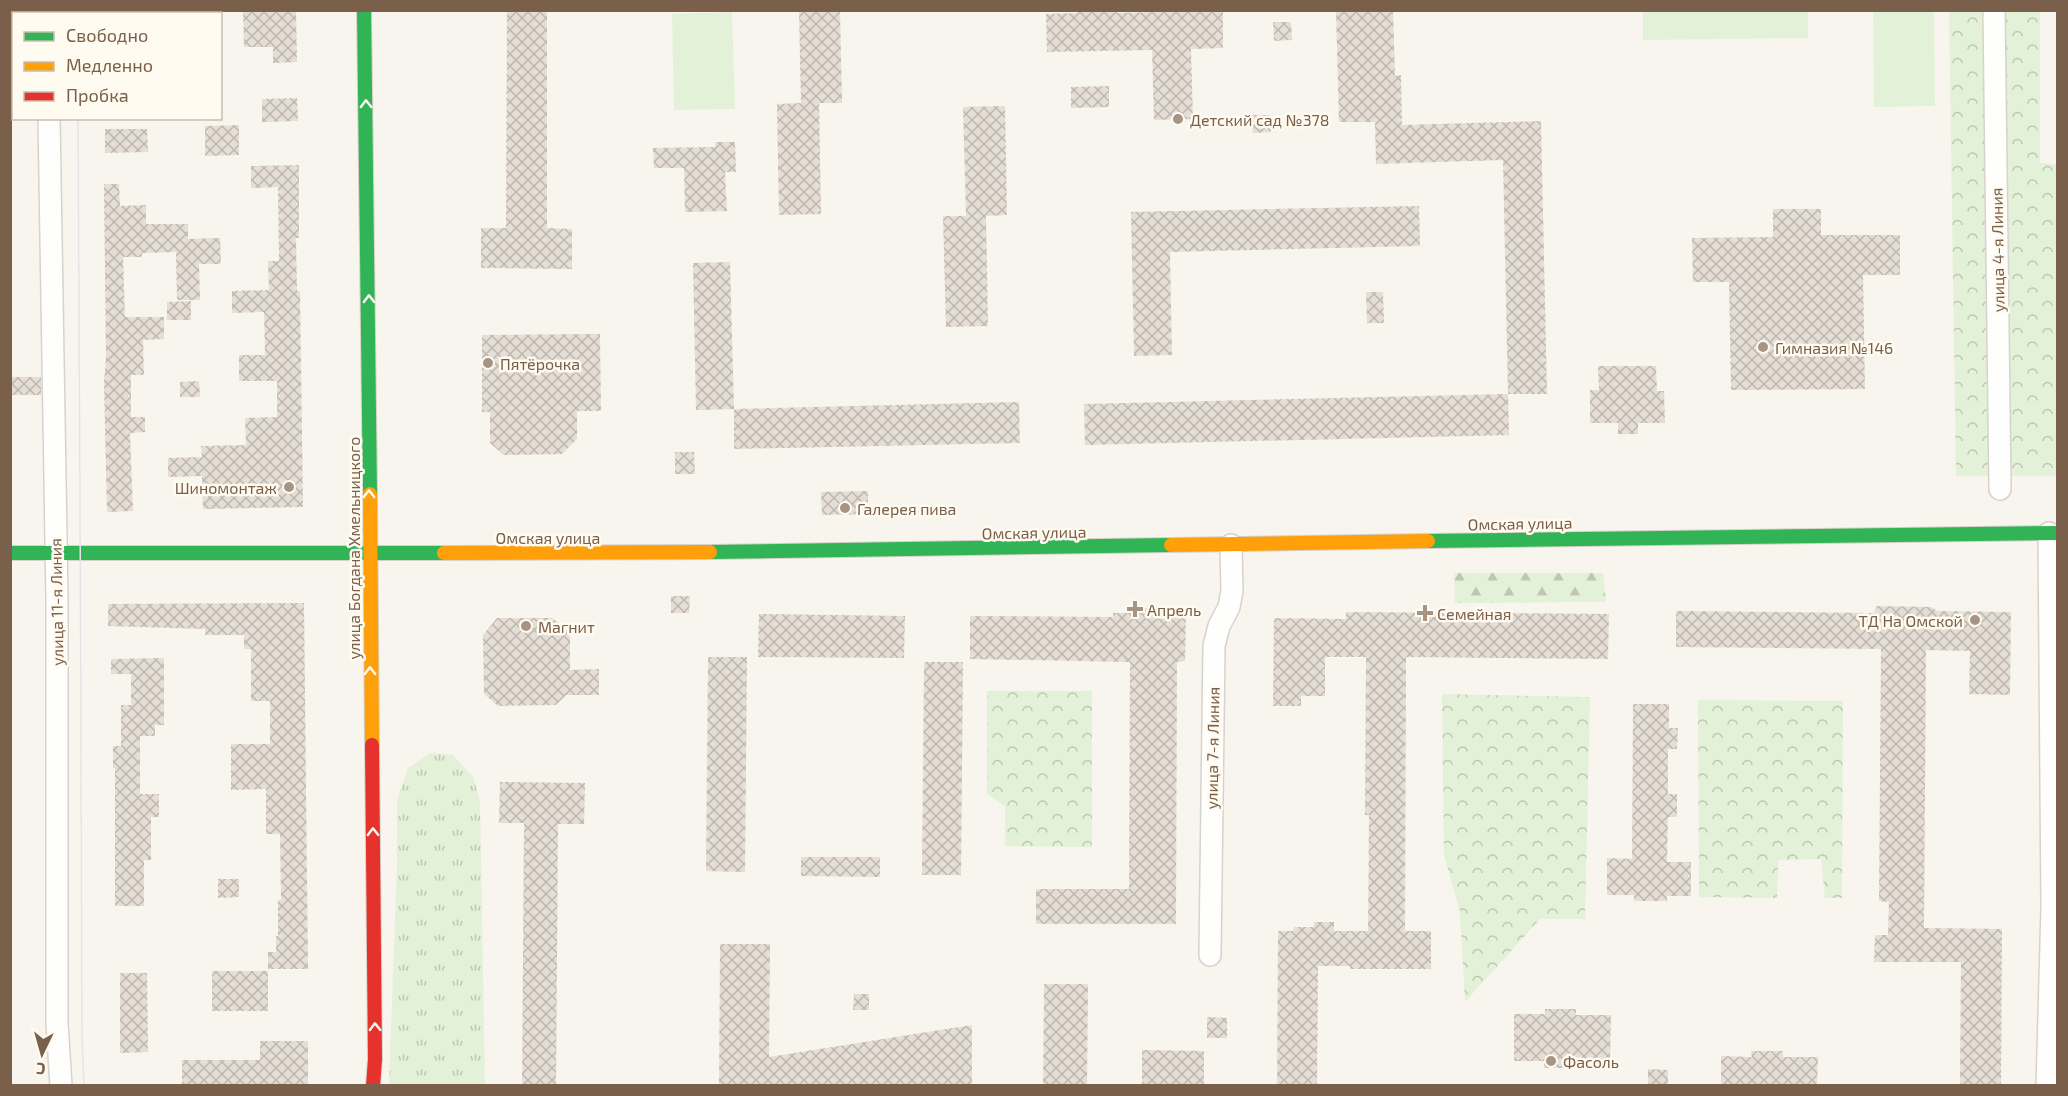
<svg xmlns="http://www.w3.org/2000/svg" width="2068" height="1096" viewBox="0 0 2068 1096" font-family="'Exo 2',sans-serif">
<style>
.grass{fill:url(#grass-tufts)}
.forest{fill:url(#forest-firs)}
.park{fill:url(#park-crowns)}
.garden{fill:#e3f1d8}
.building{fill:url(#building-cross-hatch)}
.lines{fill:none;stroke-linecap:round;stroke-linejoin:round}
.street-casing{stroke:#d8d2cc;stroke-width:24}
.fast-casing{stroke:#d7d1c8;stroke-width:16}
.slow-casing{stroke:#d7d1c8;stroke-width:16}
.jam-casing{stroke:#d7d1c8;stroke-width:16}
.street{stroke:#fefefc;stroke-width:21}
.fast{stroke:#30b455;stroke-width:14}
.slow{stroke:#ff9f0a;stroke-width:14}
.jam{stroke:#e5322d;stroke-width:14}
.tram{stroke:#e6e3e6;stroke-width:1.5}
.oneway{stroke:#fffbf1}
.poi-dot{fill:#a69484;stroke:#fffbf1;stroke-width:2}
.labels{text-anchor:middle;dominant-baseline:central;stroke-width:5;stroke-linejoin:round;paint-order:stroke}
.poi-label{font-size:16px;fill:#7a604b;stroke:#fffbf1;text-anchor:start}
.street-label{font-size:16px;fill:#7a604b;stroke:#fffbf1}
</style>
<defs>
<pattern id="grass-tufts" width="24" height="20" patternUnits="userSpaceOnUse" patternTransform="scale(1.5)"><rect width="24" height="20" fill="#e3f1d8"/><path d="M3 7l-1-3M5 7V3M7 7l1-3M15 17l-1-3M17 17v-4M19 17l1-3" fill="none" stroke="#bdc7b1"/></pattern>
<pattern id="forest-firs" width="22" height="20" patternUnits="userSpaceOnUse" patternTransform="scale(1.5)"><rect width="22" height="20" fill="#e3f1d8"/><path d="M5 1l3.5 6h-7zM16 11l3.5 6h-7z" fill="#bdc7b1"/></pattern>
<pattern id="park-crowns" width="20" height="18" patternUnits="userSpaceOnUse" patternTransform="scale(1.5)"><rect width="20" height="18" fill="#e3f1d8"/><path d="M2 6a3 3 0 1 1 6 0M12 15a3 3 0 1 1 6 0" fill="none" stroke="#bdc7b1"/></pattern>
<pattern id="building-cross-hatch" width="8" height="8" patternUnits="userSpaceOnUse" patternTransform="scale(1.5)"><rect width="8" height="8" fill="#e5ded5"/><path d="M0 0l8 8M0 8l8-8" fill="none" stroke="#bfb7af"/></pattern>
</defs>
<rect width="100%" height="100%" fill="#f8f5ee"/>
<path class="grass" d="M431 753 453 755 473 777 480 801 485 1085H389L397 865V800L408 768Z"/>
<path class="forest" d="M1454 573H1603L1606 602 1455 603Z"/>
<path class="park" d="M1949 11H2040V163L2058 164 2057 476H1956Z
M987 691H1092V847L1005 846V806L987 794Z
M1442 694 1590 697 1585 919H1540L1465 1002 1460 912 1444 855Z
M1698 700 1843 701 1842 898H1825L1821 859 1778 860 1777 898 1699 897Z"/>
<path class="garden" d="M1643 11H1808V38L1643 40Z
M1873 11H1934L1935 106 1874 107Z
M732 12 735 109 674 110 672 14Z"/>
<path class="building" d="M243 10H296L297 62 273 63V47H244Z
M507 10H547V228L572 229V269L481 268V228H506Z
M799 10H840L842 103H819L821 214 779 215 777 104 801 103Z
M1078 10H1117V13L1223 10V48L1191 49 1193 119 1154 120 1152 50 1047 52 1046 14 1078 13Z
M1336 10H1393L1395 76 1401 75 1402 125 1541 121 1547 394H1508L1503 160 1376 164 1375 122H1339Z
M1273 22H1291L1292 40 1274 41Z
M1109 86V107L1071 108V87Z
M297 98 298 121 262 122V99Z
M1005 106 1007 215 986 216 988 326 946 327 943 216H966L963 107Z
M1252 115H1270L1271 132 1253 133Z
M239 125V155L205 156V126Z
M105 129H147L148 152 105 153Z
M715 142H735L736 172H725L727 211 685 212 684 168H654L653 148 715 147Z
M299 165V238H296L297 291H300L303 507 203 509 202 476 168 477V458L202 457 201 446 246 445 245 418 277 417V381H239V355H265L264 312 232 313V291L269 290 268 261H279L278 187 251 188V166Z
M104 184H119L120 206 146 205V224H188V239L220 238 221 264H199L200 300H177L176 252 142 253V257H123L125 317H164V339L143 340 144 375H131V417H145V432L130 433 133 511 107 512 104 382 106 358Z
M1419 206 1420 246 1170 252 1172 355 1134 356 1131 212Z
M1773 209H1821V235H1900V275H1863L1865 389 1731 390 1729 282H1693L1692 238 1773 237Z
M730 262 734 409 696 410 693 263Z
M1366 292H1383L1384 323H1367Z
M191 301V320H167V302Z
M600 334 601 411H577V439L562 454 504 455 490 443V412H482V335Z
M1598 366H1656L1657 391H1664L1665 423H1638V434H1618V423H1590V390H1599Z
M10 377H41V395H10Z
M199 381 200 397H180V382Z
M1508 394 1509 435 1085 445 1084 404Z
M1019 402 1020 443 734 449V409Z
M675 452H694L695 474H675Z
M868 491V514L822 515 821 492Z
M671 596H690L689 613H671Z
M304 603 308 969H268V952H276V936H278V900H281L280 834H266V789L231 790V744H270V701H251V649H244V635H205V629L108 626V604Z
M1877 606 1931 607 1937 611 2011 612 2010 695 1969 694 1970 651 1926 650 1924 928 2002 929 2001 1084H1960L1961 962H1874L1875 935H1888L1889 902 1879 901 1881 649 1676 647V611L1874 613Z
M1129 608H1157V613H1186L1185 661 1177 662 1176 924H1036V889H1129L1130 662 970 659V616L1113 617V613H1129Z
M1346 612 1609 614 1608 659 1406 657 1405 931H1431V969H1350V966H1318L1317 1086H1277L1278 931H1293L1294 927H1314V922H1334V931H1368L1369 815H1365L1366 657H1325V696H1301V706H1273L1274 618 1346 619Z
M759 614 905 616 904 658 758 657Z
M497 618H552L570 631V670L599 669V695H566L556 705 498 706 484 694 483 635Z
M708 657H747L745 872 706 871Z
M164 658V725H155V736H140V794H159V817H151V860H144V906H115V768H113V746H121V705H131V674H111V659Z
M924 662H963L961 875H922Z
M1633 704H1669V728H1678L1677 749H1668V794H1677V817H1668L1667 862H1691V896H1667V901H1634V895H1607V858L1632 859Z
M500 782 585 783 584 824H558L556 1086H522L524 823H499Z
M801 857H880V877L801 876Z
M218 879H239V897L218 898Z
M720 944H770L769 1057 972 1025V1086H719Z
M212 971H268V1011H212Z
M120 973H147L148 1052 120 1053Z
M1044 984H1088L1087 1086H1043Z
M854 994H869V1010H853Z
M1545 1009H1576V1015H1611L1610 1062 1576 1061V1068H1544V1061H1514V1014H1545Z
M1207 1017 1227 1018V1038H1207Z
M260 1041H308V1086H182V1060H260Z
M1142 1050 1204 1051V1086H1142Z
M1751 1051H1783V1057H1818L1817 1086H1721V1056L1752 1057Z
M1648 1069 1668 1070V1086H1648Z"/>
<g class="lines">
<g class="street-casing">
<path id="street" d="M47 10V14
M1994 10 2000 489
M49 118 57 600V1023L61 1086
M1210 955 1214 646 1219 626 1229 607 1232 591 1231 545
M2047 1086 2052 908 2049 533"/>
</g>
<g class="fast-casing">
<path id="fast" d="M364 10 370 494
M1428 541 2058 533
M710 552 1171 545
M10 553H444"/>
</g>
<g class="slow-casing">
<path id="slow" d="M370 494 372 745
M1171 545 1428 541
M444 553 710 552"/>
</g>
<g class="jam-casing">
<path id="jam" d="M372 745 375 1059 373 1086"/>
</g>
<use href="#street" class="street"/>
<use href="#fast" class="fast"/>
<use href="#slow" class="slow"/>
<use href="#jam" class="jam"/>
<path class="tram" d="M77 10V14
M78 118C81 425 80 731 82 1038L84 1086"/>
</g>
<defs><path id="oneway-chevron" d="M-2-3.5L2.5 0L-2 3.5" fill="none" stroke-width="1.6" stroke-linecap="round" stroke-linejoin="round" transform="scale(1.5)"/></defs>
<g class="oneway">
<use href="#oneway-chevron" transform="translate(366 104) rotate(-91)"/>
<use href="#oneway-chevron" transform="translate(369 299) rotate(-91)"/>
<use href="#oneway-chevron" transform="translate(369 494) rotate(-90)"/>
<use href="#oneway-chevron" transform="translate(370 671) rotate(-91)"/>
<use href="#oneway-chevron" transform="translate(373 832) rotate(-91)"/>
<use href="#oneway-chevron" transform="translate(375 1027) rotate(-91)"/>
</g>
<g class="poi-dot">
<circle cx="1178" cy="119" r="6"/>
<circle cx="1763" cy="347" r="6"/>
<circle cx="488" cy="363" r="6"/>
<circle cx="289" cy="487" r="6"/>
<circle cx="845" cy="508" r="6"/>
<path d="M1132 600h6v6h6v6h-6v6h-6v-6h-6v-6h6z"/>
<path d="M1422 604h6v6h6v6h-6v6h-6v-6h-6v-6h6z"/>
<circle cx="1975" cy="620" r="6"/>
<circle cx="526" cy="626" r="6"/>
<circle cx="1551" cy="1061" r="6"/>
</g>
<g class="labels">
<g class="poi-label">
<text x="1190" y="119">Детский сад №378</text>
<text x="1775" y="347">Гимназия №146</text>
<text x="500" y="363">Пятёрочка</text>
<text x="277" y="487" text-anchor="end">Шиномонтаж</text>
<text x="857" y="508">Галерея пива</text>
<text x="1147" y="609">Апрель</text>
<text x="1437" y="613">Семейная</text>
<text x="1963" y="620" text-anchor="end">ТД На Омской</text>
<text x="538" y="626">Магнит</text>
<text x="1563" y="1061">Фасоль</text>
</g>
<g class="street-label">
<text transform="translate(1997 250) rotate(-91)">улица 4-я Линия</text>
<text transform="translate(1520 523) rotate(-1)">Омская улица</text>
<text transform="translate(1034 532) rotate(-1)">Омская улица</text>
<text x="548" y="537">Омская улица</text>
<text transform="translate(353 548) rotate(-90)">улица Богдана Хмельницкого</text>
<text transform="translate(56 602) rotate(-91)">улица 11-я Линия</text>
<text transform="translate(1212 748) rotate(-89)">улица 7-я Линия</text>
</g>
</g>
<rect width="2068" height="1096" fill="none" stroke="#7a604b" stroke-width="24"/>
<rect x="12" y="12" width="210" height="108" fill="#fffbf1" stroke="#cabdaf" stroke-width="1.5"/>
<rect x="24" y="32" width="30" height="9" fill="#30b455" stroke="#cabdaf" stroke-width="1.5"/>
<text x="66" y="42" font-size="18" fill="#7a604b">Свободно</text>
<rect x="24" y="62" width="30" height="9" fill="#ff9f0a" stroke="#cabdaf" stroke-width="1.5"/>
<text x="66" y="72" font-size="18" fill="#7a604b">Медленно</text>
<rect x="24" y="92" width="30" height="9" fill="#e5322d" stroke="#cabdaf" stroke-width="1.5"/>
<text x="66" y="102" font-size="18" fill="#7a604b">Пробка</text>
<g transform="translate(42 1054) rotate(185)" stroke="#fffbf1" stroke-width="4.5" paint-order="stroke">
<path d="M0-4.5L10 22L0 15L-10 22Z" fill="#7a604b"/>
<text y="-9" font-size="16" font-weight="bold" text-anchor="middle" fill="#7a604b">С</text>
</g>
</svg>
